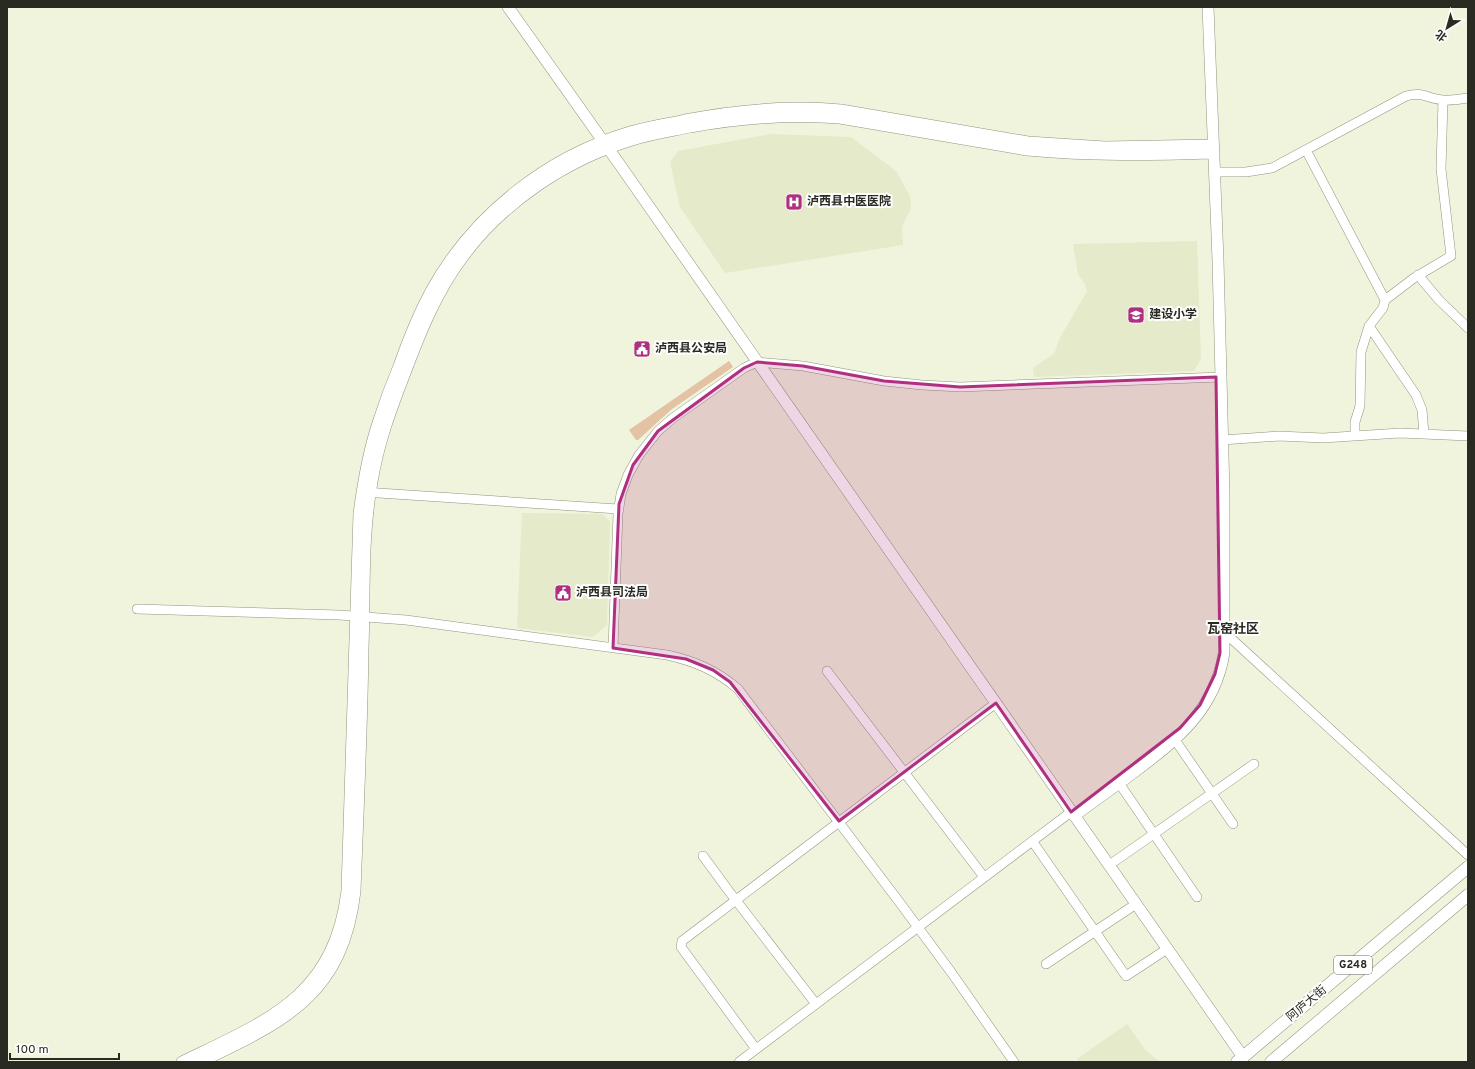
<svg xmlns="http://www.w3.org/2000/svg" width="1475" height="1069" viewBox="0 0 1475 1069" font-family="Overpass,'Noto Sans SC',sans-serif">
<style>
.built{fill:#e5eaca}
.green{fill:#e4c2a4}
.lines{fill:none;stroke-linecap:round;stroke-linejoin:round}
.minor-casing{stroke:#90947e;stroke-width:10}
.major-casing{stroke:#90947e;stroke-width:12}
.highway-casing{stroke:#90947e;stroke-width:13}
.minor{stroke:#fff;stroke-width:9}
.major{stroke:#fff;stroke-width:11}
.highway{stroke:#fff;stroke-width:12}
.marked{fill:#ae307f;fill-opacity:0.2;stroke:#ae307f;stroke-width:3;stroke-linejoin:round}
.labels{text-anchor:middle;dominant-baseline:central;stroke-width:4;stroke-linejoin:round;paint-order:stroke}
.shield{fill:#fefefe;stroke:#696a64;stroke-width:1}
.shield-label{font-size:11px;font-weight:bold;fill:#292b22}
.poi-label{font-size:12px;font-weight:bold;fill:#292b22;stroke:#fefefe;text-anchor:start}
.street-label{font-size:12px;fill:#292b22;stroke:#fefefe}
.neighbourhood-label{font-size:13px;font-weight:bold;fill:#292b22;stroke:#fefefe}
</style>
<rect width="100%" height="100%" fill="#f0f4dc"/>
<path class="built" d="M771 134 851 137 896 171 910 196 911 208 902 227 903 245 725 273 680 207 670 162 678 151Z
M1197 241 1201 359 1194 371 1034 377 1033 368 1054 354 1060 338 1087 291 1085 284 1078 274 1073 244Z
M522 513 603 514 610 522 607 625 593 637 517 628Z
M1127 1024 1146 1051 1160 1062H1079L1077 1059Z"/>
<path class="green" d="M729 361 733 367 672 409 638 440H636L629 430Z"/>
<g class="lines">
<g class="minor-casing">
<path id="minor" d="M1306 150 1385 300 1383 308 1369 326 1361 352 1360 406 1355 422V435
M1214 172H1246L1272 168 1406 96C1423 91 1428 99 1443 100 1451 101 1460 99 1468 98
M1418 275 1439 300 1468 328
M1385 300 1414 278 1451 256 1441 169 1443 100
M1369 326 1416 395 1422 410 1424 434
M1222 440 1279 436 1323 438 1400 433 1468 436
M364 492 618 509
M137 609 339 615 406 620 667 655C694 661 716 670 738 689L900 903 951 972 1014 1062
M1224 632 1468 855
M613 648 618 514 621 494 628 475 639 455 658 431 673 418 744 368 757 362 803 366 884 381 922 385 960 387 1221 377
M827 671 984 877
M1175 740 1233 824
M1119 783 1197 897
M1035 845 1126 976 1167 949
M703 856 728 890 816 1004
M1115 861 1254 764
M1046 964 1136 904
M756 1049 681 947 682 941 996 703
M739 1062 1071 812"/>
</g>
<g class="major-casing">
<path id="major" d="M508 7 620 165 1243 1057
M1074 816C1094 801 1114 787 1133 773 1177 740 1215 710 1224 653V495L1218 260 1208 7
M182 1062C268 1020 334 997 347 891L359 514C363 483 368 453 378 423 384 404 391 385 399 366 408 340 418 315 431 291 473 215 546 157 630 132 648 127 667 124 685 120 737 110 789 105 841 110L1028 142 1105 147 1213 145
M200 1062C286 1021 343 995 355 891 358 810 362 729 363 648 365 593 362 536 372 482 378 444 391 409 405 373 420 333 436 293 462 258 503 202 566 160 632 140 651 134 671 131 690 127 740 118 790 114 840 118L1027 150C1091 156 1150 155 1214 153"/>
</g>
<g class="highway-casing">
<path id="highway" d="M1237 1062 1468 867
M1271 1062 1468 895"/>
</g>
<use href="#minor" class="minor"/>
<use href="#major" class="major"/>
<use href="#highway" class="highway"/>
</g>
<path class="marked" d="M757 362 803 366 884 381 960 387 1216 377 1220 653 1215 674 1200 705 1180 728 1071 812 996 703 839 821 730 682 713 670 686 659 613 648 619 504 633 465 658 431 744 368Z"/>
<defs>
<g id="hospital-square" transform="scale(0.9)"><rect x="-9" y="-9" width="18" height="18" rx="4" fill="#ae307f" stroke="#fefefe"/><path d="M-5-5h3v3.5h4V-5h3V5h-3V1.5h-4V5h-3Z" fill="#fff"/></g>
<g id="school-square" transform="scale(0.9)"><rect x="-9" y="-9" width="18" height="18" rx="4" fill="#ae307f" stroke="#fefefe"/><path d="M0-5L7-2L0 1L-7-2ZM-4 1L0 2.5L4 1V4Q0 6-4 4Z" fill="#fff"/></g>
<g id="civic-square" transform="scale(0.9)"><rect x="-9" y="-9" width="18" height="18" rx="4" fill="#ae307f" stroke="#fefefe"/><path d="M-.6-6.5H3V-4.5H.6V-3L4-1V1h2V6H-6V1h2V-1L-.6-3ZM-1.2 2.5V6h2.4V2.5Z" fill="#fff"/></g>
</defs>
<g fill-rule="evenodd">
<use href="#hospital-square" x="794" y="202"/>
<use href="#school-square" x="1136" y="315"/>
<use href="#civic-square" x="642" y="349"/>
<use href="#civic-square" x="563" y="593"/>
</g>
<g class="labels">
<rect class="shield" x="1334" y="956" width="38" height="18" rx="3"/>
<g class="shield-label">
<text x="1353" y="965">G248</text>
</g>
<g class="poi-label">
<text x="807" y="202">泸西县中医医院</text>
<text x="1149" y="315">建设小学</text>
<text x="655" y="349">泸西县公安局</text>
<text x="576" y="593">泸西县司法局</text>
</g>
<g class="street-label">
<text transform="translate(1307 1004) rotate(-40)">阿庐大街</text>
</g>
<g class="neighbourhood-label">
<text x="1233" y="630">瓦窑社区</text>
</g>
</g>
<rect width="1475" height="1069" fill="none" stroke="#292b22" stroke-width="16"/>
<g transform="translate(1447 28) rotate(217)" stroke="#fefefe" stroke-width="3" paint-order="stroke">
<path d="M0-3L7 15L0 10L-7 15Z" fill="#292b22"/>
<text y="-6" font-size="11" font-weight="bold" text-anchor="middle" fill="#292b22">北</text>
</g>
<path d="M10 1053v6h109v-6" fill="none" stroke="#292b22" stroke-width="2"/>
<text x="16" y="1053" font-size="12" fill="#292b22" stroke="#fefefe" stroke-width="3" paint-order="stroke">100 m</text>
</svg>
